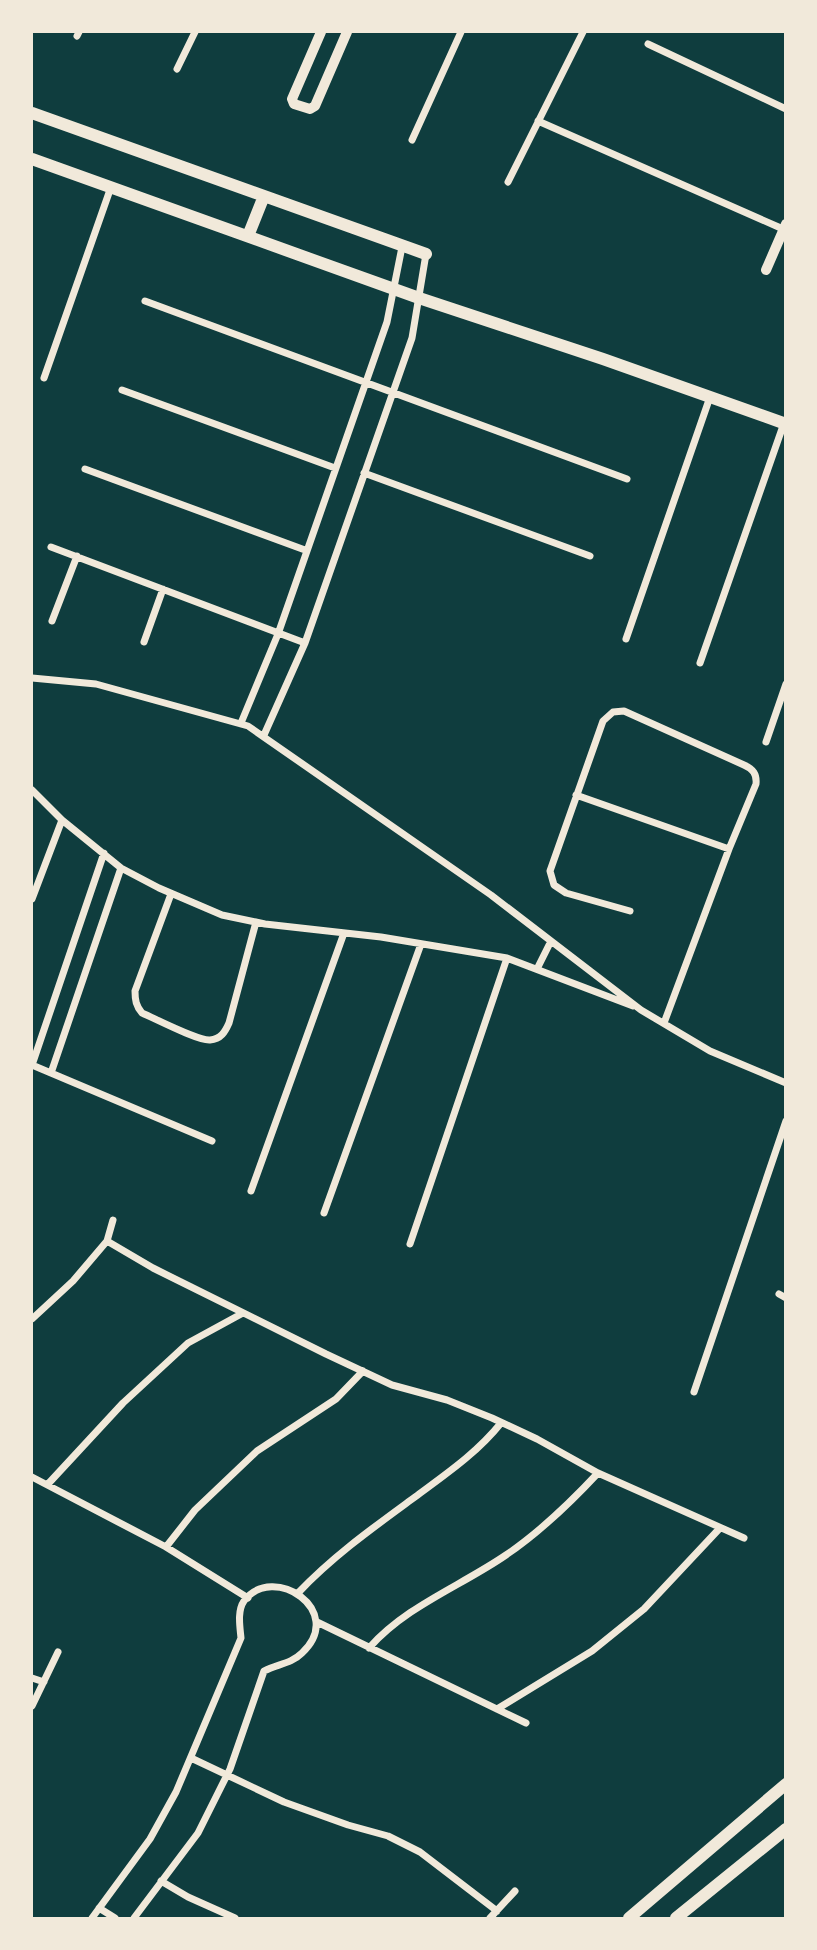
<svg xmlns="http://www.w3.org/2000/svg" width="817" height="1950" viewBox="0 0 817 1950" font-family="Commissioner,sans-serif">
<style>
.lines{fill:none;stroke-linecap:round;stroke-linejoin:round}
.minor{stroke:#f1e9da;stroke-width:7}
.tertiary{stroke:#f1e9da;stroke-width:10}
.secondary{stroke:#f1e9da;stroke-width:12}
</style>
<rect width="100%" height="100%" fill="#0f3d3e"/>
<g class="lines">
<path class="minor" d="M77 36 79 32
M648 44 786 109
M177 69 195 32
M538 121 783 229
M412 140 461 32
M508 182 583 32
M145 301 627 479
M44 378 111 187
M122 390 335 468
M85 469 305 550
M364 473 590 556
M51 547 305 643
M52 621 77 556
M626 639 710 397
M144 642 163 589
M700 663 784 423
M32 678 96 684 248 726 491 895 641 1010 710 1051 786 1083
M241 723 278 634 387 322 402 247
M264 735 305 643 412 338 426 254
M766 742 786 684
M32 790 62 820 121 868 159 888 222 915 265 924 381 937 507 958 633 1006
M576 795 729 849
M171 894 135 991C135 1000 136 1006 142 1013 156 1019 198 1041 210 1040 221 1039 225 1032 229 1023L256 922
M32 899 62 820
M630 911 566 893 554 885 550 871 603 721 613 712 624 711 744 765C753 769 757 774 756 784L729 849 664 1023
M537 969 551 941
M32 1065 104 853
M32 1065 212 1141
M51 1073 121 868
M251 1191 344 933
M324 1213 421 944
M107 1241 153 1268 326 1354 392 1385 447 1400 492 1418 537 1439 598 1473 744 1538
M410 1244 507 958
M779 1294 786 1298
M32 1319 73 1281 107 1241 113 1220
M694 1392 786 1121
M32 1477 166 1547 248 1598
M48 1484 123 1403 188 1343 243 1313
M166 1547 195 1510 257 1451 336 1399 363 1371
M298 1593C333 1556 374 1527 415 1497 446 1474 477 1453 501 1423
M317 1622 526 1723
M369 1648C406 1606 461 1586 506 1555 540 1532 570 1503 598 1473
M32 1678 44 1682
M32 1706 58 1652
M497 1709 592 1651 644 1609 720 1528
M191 1758 284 1802 348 1825 388 1836 420 1852 497 1911
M161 1881 188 1897 235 1918
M99 1908 115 1918
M92 1918 150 1839 176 1792 241 1638C240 1627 237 1611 244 1601 273 1562 347 1611 302 1653 291 1664 277 1664 264 1671L230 1769 198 1833 134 1918
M490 1918 515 1891"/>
<path class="tertiary" d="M321 32 292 99 294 104 310 109 315 106 347 32
M766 270 786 224"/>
<path class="secondary" d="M32 113 426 254
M32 159 419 298 603 359 786 424
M248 236 264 196
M629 1918 786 1784
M676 1918 786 1829"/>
</g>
<rect width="817" height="1950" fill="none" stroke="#f1e9da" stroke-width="66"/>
</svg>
